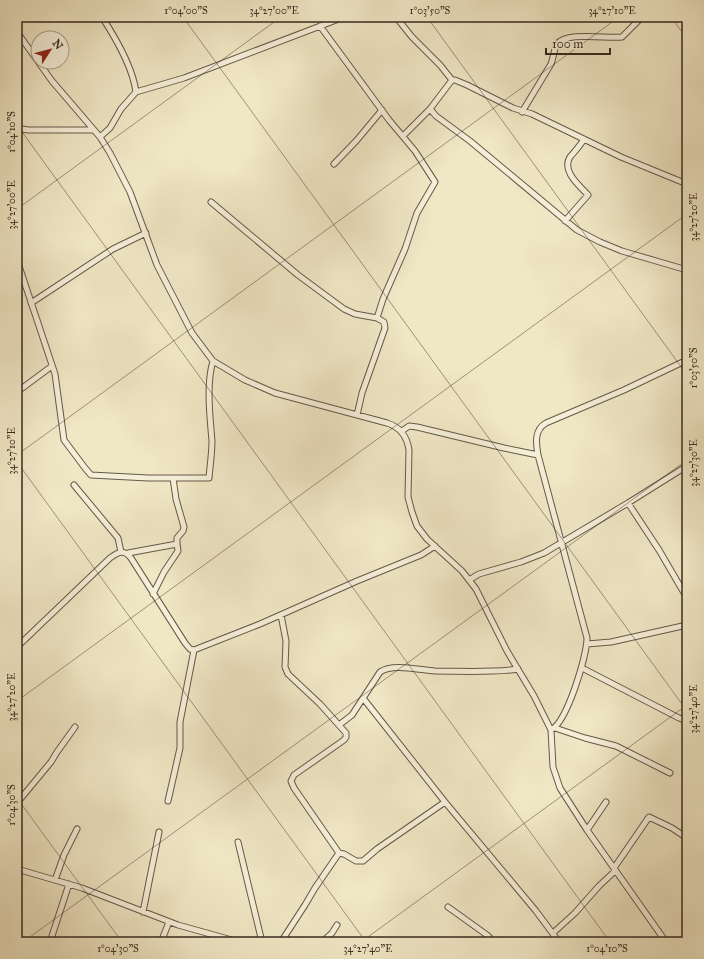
<svg xmlns="http://www.w3.org/2000/svg" width="704" height="959" viewBox="0 0 704 959" font-family="'IM FELL Great Primer',serif">
<style>
.lines{fill:none;stroke-linecap:round;stroke-linejoin:round}
.minor-casing{stroke:#665848;stroke-width:7}
.minor{stroke:#f5efd9;stroke-width:5}
.ticks{fill:none;stroke:#38281f;stroke-width:1;stroke-opacity:0.45}
.neatline{fill:none;stroke:#38281f;stroke-width:1.5}
.ticks-label{font-size:10px;text-anchor:middle;fill:#38281f}
</style>
<rect width="100%" height="100%" fill="#f0e7c5"/>
<filter id="stains"><feTurbulence type="fractalNoise" baseFrequency=".005" numOctaves="4"/><feColorMatrix values="0 0 0 0 .2 0 0 0 0 .09 0 0 0 0 .02 0 0 0 .5 -.17"/></filter>
<radialGradient id="worn" r=".72"><stop offset=".6" stop-color="#630" stop-opacity="0"/><stop offset="1" stop-color="#630" stop-opacity=".3"/></radialGradient>
<g class="lines">
<g class="minor-casing">
<path id="minor" d="M396 17 412 37 440 65 452 80
M320 26 389 120 415 151 435 182 417 213 405 249 383 299 377 318 384 322 385 328 362 393 357 415
M17 32 52 81 100 137 110 153 130 192 157 265 192 333 213 361 245 380 275 393 387 423C400 427 407 436 409 450L408 497 412 512 417 526 427 539 462 571 476 589 507 651 534 696 551 730 553 767 560 788 587 830 666 942
M452 80H455L467 85 513 108 532 114 621 157 687 184
M136 92 184 78 344 17
M430 109 436 116 470 141 577 230 600 242 622 251 687 270
M522 112 551 64C553 59 555 46 557 44 567 31 607 39 622 37L642 17
M17 126 22 129 28 130H94
M403 136 430 109 452 80
M100 137 110 128 121 109 136 92C133 69 115 37 102 17
M334 164 357 140 382 110
M211 202 298 275 344 309 355 314 377 318
M565 221 588 195C580 186 561 171 570 157 575 151 580 146 584 139
M17 260 55 374 64 440 85 468 91 475 148 478H209C210 466 212 452 212 441 210 417 206 384 213 361
M31 303 113 249 146 233
M17 392 52 366
M402 431 409 426 417 427 504 448 538 455
M74 485 118 538 121 552
M628 503 659 550 687 598
M128 553 177 544V538L183 531 184 527 176 499 173 478
M469 580 479 574 521 562 544 553 628 503 687 466
M153 594 164 572 178 551 177 544
M281 615 286 641 285 667 288 674 320 704 346 733V737L344 740 294 775 291 781 294 788 339 853
M587 644 611 642 687 625
M17 647 110 558C118 552 124 549 131 558L185 643 190 649 194 650 260 624 357 581 421 555 435 546
M582 668 679 718 687 721
M363 698 445 802 536 911 559 942
M339 725 352 715 380 672C393 663 419 670 435 671 463 671 491 673 518 669
M555 728 585 738 616 746 670 773
M551 730C567 722 587 656 587 638L538 455C536 443 534 430 546 423L624 390 687 360
M168 801 180 748V722L194 650
M17 803 51 762 57 752 75 727
M587 830 606 802
M238 842 262 942
M614 868 649 817 672 828 687 838
M17 869 82 888 178 925 239 942
M55 880 64 855 77 829
M448 907 487 935 494 942
M143 912 159 832
M553 933 575 913 599 886 615 871
M50 942 69 884
M161 942 169 922
M281 942 305 905 315 888 339 853 344 854 356 861H363L377 849 445 802
M322 942 332 933 337 925"/>
</g>
<use href="#minor" class="minor"/>
</g>
<path class="ticks" d="M183 17 687 711M427 17 687 375M671 17 687 39M17 125 610 942M17 209 281 17M17 455 619 17M17 462 366 942M17 701 687 214M17 798 122 942M23 942 687 460M361 942 687 705"/>
<rect width="704" height="959" fill="none" stroke="#f0e7c5" stroke-width="44"/>
<g transform="translate(50 50) rotate(54)"><circle r="19" fill="#f5efd9" stroke="#a99f8f"/>
<path d="M0-3L7 15L0 10L-7 15Z" fill="#8f2418"/>
<text y="-6" font-size="11" font-weight="bold" text-anchor="middle" fill="#38281f">N</text>
</g>
<path d="M546 48v6h64v-6" fill="none" stroke="#38281f" stroke-width="2"/>
<text x="552" y="48" font-size="12" fill="#38281f" stroke="#f5efd9" stroke-width="3" paint-order="stroke">100 m</text>
<rect x="22" y="22" width="660" height="915" class="neatline"/>
<g class="ticks-label">
<text x="186" y="14">1°04'00"S</text>
<text x="274" y="14">34°27'00"E</text>
<text x="430" y="14">1°03'50"S</text>
<text x="612" y="14">34°27'10"E</text>
<text transform="translate(11 132) rotate(-90)" y="4">1°04'10"S</text>
<text transform="translate(11 205) rotate(-90)" y="4">34°27'00"E</text>
<text transform="translate(693 217) rotate(-90)" y="4">34°27'20"E</text>
<text transform="translate(693 368) rotate(-90)" y="4">1°03'50"S</text>
<text transform="translate(11 451) rotate(-90)" y="4">34°27'10"E</text>
<text transform="translate(693 463) rotate(-90)" y="4">34°27'30"E</text>
<text transform="translate(11 697) rotate(-90)" y="4">34°27'20"E</text>
<text transform="translate(693 709) rotate(-90)" y="4">34°27'40"E</text>
<text transform="translate(11 805) rotate(-90)" y="4">1°04'30"S</text>
<text x="118" y="952">1°04'30"S</text>
<text x="368" y="952">34°27'40"E</text>
<text x="607" y="952">1°04'10"S</text>
</g>
<rect width="100%" height="100%" filter="url(#stains)"/>
<rect width="100%" height="100%" fill="url(#worn)"/>
</svg>
